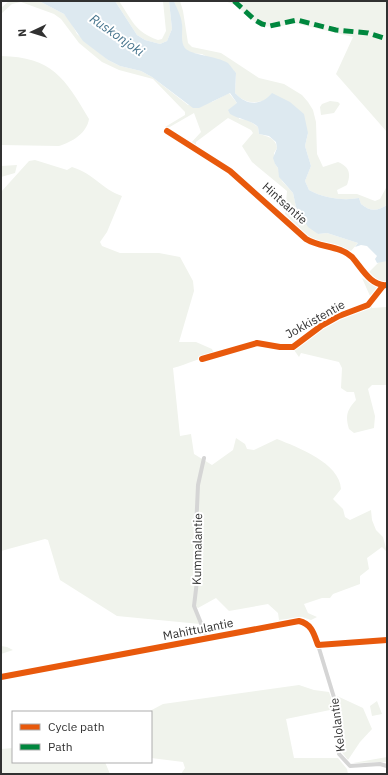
<svg xmlns="http://www.w3.org/2000/svg" width="388" height="775" viewBox="0 0 388 775" font-family="'IBM Plex Sans',sans-serif">
<style>
.green{fill:#f0f3ec}
.water{fill:#dde9f0}
.lines{fill:none;stroke-linecap:round;stroke-linejoin:round}
.minor{stroke:#d5d5d5;stroke-width:4}
.quiet{stroke:#00873e;stroke-width:5;stroke-dasharray:10 5;stroke-linecap:butt}
.cycleway-casing{stroke:#fff;stroke-width:8}
.cycleway{stroke:#e8590c;stroke-width:6}
.labels{text-anchor:middle;dominant-baseline:central;stroke-width:4;stroke-linejoin:round;paint-order:stroke}
.street-label{font-size:12px;fill:#313131;stroke:#fff}
.water-label{font-size:13px;font-style:italic;fill:#45738c;stroke:#fff}
</style>
<rect width="100%" height="100%" fill="#fff"/>
<path class="green" d="M9 1H39L64 14 71 22 77 34 108 60 120 66 141 71 152 77 188 105 212 102 229 93 237 103 239 119 248 120 258 127 259 134C267 136 276 138 277 148L274 153 275 164 278 168 282 181 293 193 296 207 318 234 327 233 358 243 351 251 312 239 303 233 285 214 287 191 252 162 242 146 253 133 251 130 228 118 196 142V147L190 144 201 132 194 113 168 128 165 127 185 115V112L153 79 119 70 102 62 79 43 61 19 54 14 21 2 12 4 1 14V8Z
M115 1H119C132 20 135 32 158 40L162 39 166 31 163 1H169L172 29 167 41 160 44 145 40 137 35Z
M174 1H180L183 11 188 43 192 47 221 53 259 78 284 84 302 95 308 102 313 110 316 122 317 154 323 167 338 162C350 167 351 174 347 185L337 190 338 194H357L375 201 380 199 387 186V205C377 211 371 212 361 204L359 198C343 201 323 198 309 190L305 181 311 166 305 146 308 133 266 100C254 104 244 103 235 93L236 73 202 54 190 53 186 50 182 44V25Z
M225 1H387V132L336 74 353 37 294 23 278 27 260 26 235 5Z
M1 56C52 57 65 78 89 119 87 133 72 142 59 146L1 145Z
M330 101 338 102 340 104 334 113 321 115 320 107 322 104Z
M35 160 67 170 72 167C95 174 101 189 122 196L107 232 100 242 102 246 120 253H159L180 257 193 281 194 291 179 342H196L212 349 214 354C200 358 188 364 173 368L180 436 191 434 194 454 212 465 233 450 236 438 245 444 247 449 254 450 277 439C297 447 340 463 341 489L333 499 343 509 345 517 350 520 371 510 372 520 376 530 383 537 387 552 382 547 367 558 369 569 360 576V584L333 594 330 598H322L304 604 308 613 317 617 311 620 302 617 279 620 278 613 268 604 229 611 216 598 198 608 195 606 200 624 117 616 60 580 48 540 45 539 1 551V192L29 161Z
M17 165 15 173 1 177V166Z
M380 261H387V282L377 280 369 272Z
M362 278 378 287 370 296Z
M372 305V308L387 307V385H372L368 389 375 416 374 428 354 433 349 429C345 416 347 410 356 400L354 392H347L341 388 342 368 339 362 301 353 299 357 294 350 333 321Z
M1 646 7 647 13 650 1 654Z
M299 685 314 690 329 692 335 709 286 719 294 758H338L347 769 348 774H181L185 768 183 762 151 758V712H148L163 704Z
M337 696 363 708 372 729 360 742 348 760 340 750 341 723Z
M377 701 382 714 372 716 370 706Z
M13 748V762H105L110 774H1V749Z
M387 757V762L353 763Z"/>
<path class="water" d="M39 1H115L137 35 145 40 160 44 167 41 172 29 169 1H174C177 9 181 15 182 24 183 32 180 41 185 48 190 55 217 56 228 63 231 66 233 70 236 73L235 93C247 106 261 106 272 93L290 102 304 114 308 133 305 146 311 166 305 181 309 190C323 198 343 201 359 198L361 204C371 212 377 211 387 205V261L377 263 375 259 377 256 367 246 361 245 355 247 358 243 327 233 318 234 308 227 296 207 293 193 279 177 278 168 275 164 273 158 277 148 276 142 269 136 259 134 258 127C250 119 240 120 230 114L228 110 237 103 230 93 199 108H193L152 77 141 71 120 66 108 60 83 41 64 14Z"/>
<g class="lines">
<path class="minor" d="M167 131 230 171 306 239C320 248 339 245 352 257 361 267 371 287 387 285
M202 359 257 343 280 347H293L321 326 339 316 368 305 383 286
M204 458 198 485 196 530 197 581 194 606 207 638
M318 645 336 704 339 754 350 766 380 764 387 766
M1 677 299 621C312 624 314 634 318 645L387 640"/>
<path class="quiet" d="M234 1 255 20 262 24 270 26 297 20 336 30 368 33 387 39"/>
<g class="cycleway-casing">
<path id="cycleway" d="M167 131 230 171 306 239C320 248 339 245 352 257 361 267 371 287 387 285
M202 359 257 343 280 347H293L321 326 339 316 368 305 383 286
M1 677 299 621C312 624 314 634 318 645L387 640"/>
</g>
<use href="#cycleway" class="cycleway"/>
</g>
<g class="labels">
<g class="street-label">
<text transform="translate(285 203) rotate(42)">Hintsantie</text>
<text transform="translate(315 319) rotate(-29)">Jokkistentie</text>
<text transform="translate(197 549) rotate(-89)">Kummalantie</text>
<text transform="translate(198 629) rotate(-11)">Mahittulantie</text>
<text transform="translate(337 725) rotate(-97)">Kelolantie</text>
</g>
<g class="water-label">
<text transform="translate(117 35) rotate(35)">Ruskonjoki</text>
</g>
</g>
<rect width="388" height="775" fill="none" stroke="#313131" stroke-width="4"/>
<rect x="12" y="711" width="140" height="52" fill="#ffffff" stroke="#adadad"/>
<rect x="20" y="724" width="20" height="6" fill="#e8590c" stroke="#adadad"/>
<text x="48" y="731" font-size="12" fill="#313131">Cycle path</text>
<rect x="20" y="744" width="20" height="6" fill="#00873e" stroke="#adadad"/>
<text x="48" y="751" font-size="12" fill="#313131">Path</text>
<g transform="translate(32 32) rotate(266)" stroke="#ffffff" stroke-width="3" paint-order="stroke">
<path d="M0-3L7 15L0 10L-7 15Z" fill="#313131"/>
<text y="-6" font-size="11" font-weight="bold" text-anchor="middle" fill="#313131">N</text>
</g>
</svg>
